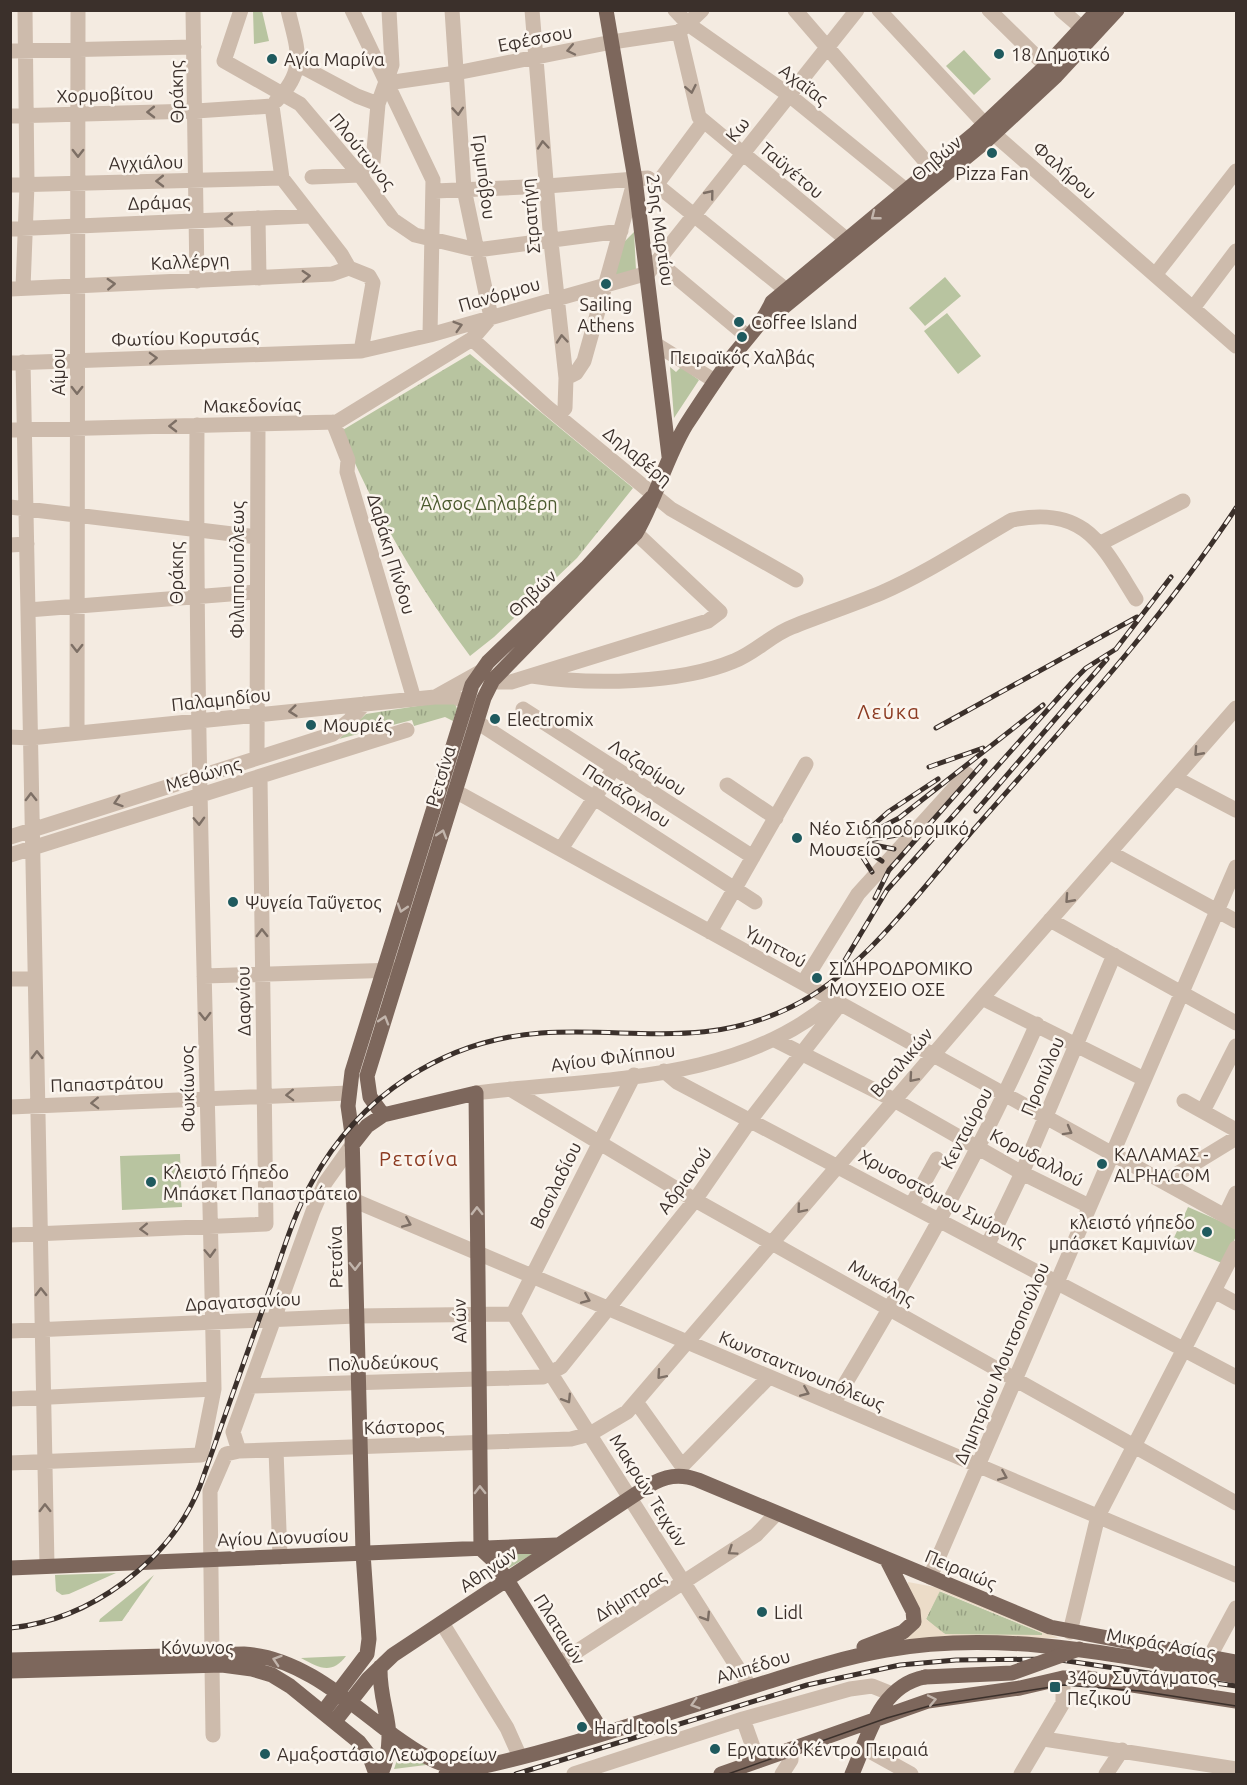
<svg xmlns="http://www.w3.org/2000/svg" width="1247" height="1785" viewBox="0 0 1247 1785" font-family="Ubuntu,sans-serif">
<style>
.green{fill:#b8c4a0}
.park{fill:url(#park-tufts)}
.plaza{fill:#ecdcc8;fill-rule:evenodd}
.lines{fill:none;stroke-linecap:round;stroke-linejoin:round}
.minor{stroke:#cdbbac;stroke-width:15}
.major{stroke:#7d675c;stroke-width:15}
.tram{stroke:#3b302b;stroke-width:1.5}
.rail-casing{stroke:#3b302b;stroke-width:5}
.rail{stroke:#fbf5ee;stroke-width:3;stroke-dasharray:9;stroke-linecap:butt}
.major-bridge{stroke:#7d675c;stroke-width:15}
.oneway{stroke:#7d6f65}
.oneway2{stroke:#c2b5ac}
.poi-dot{fill:#1f5a5e;stroke:#fbf5ee;stroke-width:2}
.labels{text-anchor:middle;dominant-baseline:central;stroke-width:5;stroke-linejoin:round;paint-order:stroke}
.street-label{font-size:18px;fill:#3b302b;stroke:#fbf5ee}
.poi-label{font-size:18px;fill:#3b302b;stroke:#fbf5ee;text-anchor:start}
.park-label{font-size:18px;fill:#4a5a2e;stroke:#fbf5ee}
.neighbourhood-label{font-size:20px;letter-spacing:1.5px;fill:#8c3b22;stroke:#fbf5ee}
</style>
<defs>
<pattern id="park-tufts" width="24" height="20" patternUnits="userSpaceOnUse" patternTransform="scale(1.5)"><rect width="24" height="20" fill="#b8c4a0"/><path d="M3 7l-1-3M5 7V3M7 7l1-3M15 17l-1-3M17 17v-4M19 17l1-3" fill="none" stroke="#97a083"/></pattern>
</defs>
<rect width="100%" height="100%" fill="#f4ebe1"/>
<path class="green" d="M253 11H262L269 41 254 44Z
M964 50 991 79 974 95 946 66Z
M634 232 636 270 613 277 621 245Z
M945 277 961 296 925 326 909 308Z
M947 313 981 356 958 374 924 331Z
M670 367 676 372 681 367 699 380 674 418Z
M180 1154 182 1207 122 1210 120 1156Z
M1188 1207 1236 1228V1236L1224 1264 1172 1242Z
M536 1552 509 1568 497 1553Z
M116 1573 69 1594 62 1595 56 1591 55 1575Z
M346 1656C332 1675 319 1668 301 1658Z
M401 1748 426 1765 394 1769Z"/>
<path class="park" d="M470 354 633 488 577 558 494 637 470 656C418 586 374 511 341 431Z
M449 701 455 703 457 709 453 721 445 717 414 726 412 720 339 739 366 714Z
M154 1575 122 1621 99 1622 100 1619Z
M939 1591 1042 1633 1043 1635H949L942 1633 926 1619Z"/>
<path class="plaza" d="M908 1582 940 1588 1059 1638 904 1641 910 1634ZM940 1591 1042 1633V1635L945 1634 926 1619Z"/>
<g class="lines">
<path class="minor" d="M193 10 197 281
M241 10 224 61 300 104 360 175 393 220 415 235 477 250 621 231
M352 10 433 180 430 335
M532 10 551 242 566 378 565 408 558 416
M675 10 688 24 789 95 907 191
M795 10 933 170
M879 10 994 134 1236 346
M989 10 1046 66
M1061 10 1082 28
M679 32 699 117 846 239
M10 51 194 47
M299 65 357 96 378 104
M387 83 456 73 612 42 679 32 702 10
M276 101C308 69 297 49 288 10
M272 106 282 178 341 254 349 268
M10 116 196 111 272 106
M312 177 360 175 373 162 378 104 392 65 389 10
M657 184 703 122
M10 185 282 178
M435 191 547 186 648 178 785 289
M258 218 259 278
M10 229 309 216
M657 261 748 337
M1155 275 1236 171
M23 288 27 185 25 10
M10 289 332 274 349 268 369 276 373 283 361 351
M1193 308 1236 251
M472 339 547 407 671 509 796 580
M657 345 715 381
M23 362 47 1566
M10 363 361 351 430 335 648 273 857 10
M566 378 576 373 584 361 635 179
M333 422 348 460 347 472 414 699
M10 430 337 422 472 339 491 317 464 189 452 10
M10 507 257 537
M1101 543 1183 501
M10 545 27 544
M28 610 257 592
M532 676C590 685 679 684 734 661 755 653 771 635 792 627 822 615 852 605 881 593 927 573 970 544 1012 520 1086 505 1102 545 1136 599
M437 696 480 672 498 682H511L708 621 720 612 636 533
M523 709 753 857
M477 722 755 902
M77 733 78 10
M10 737 30 738 435 697H455L477 707
M257 758 258 424
M1175 778 1236 810
M727 785 776 818
M455 791 1236 1222
M10 837 333 734 350 720 364 704
M561 849 614 768
M1111 853 1236 921
M10 855 407 730
M1050 920 1236 1023
M710 932 806 764
M204 976 396 970
M10 979H35
M803 983 858 894 967 774
M982 998 1144 1079
M775 1040 894 1100 1022 1173 1089 1206
M664 1071 677 1082 1236 1377
M510 1089 695 1200 1236 1503
M476 1093C596 1078 737 1084 834 1000
M1184 1101 1236 1130
M10 1107 349 1093
M1203 1111 1236 1046
M1164 1182 1236 1138
M353 1200 1236 1575
M912 1204 937 1159
M1225 1216 1236 1193
M10 1235 266 1224 260 777
M988 1244 1022 1173 1114 955
M1214 1291 1236 1303
M513 1314 750 1687
M513 1314 634 1075
M10 1331 356 1316 513 1314
M250 1386 543 1377 561 1367 695 1200 751 1119 840 1004
M10 1399 214 1389
M637 1403 682 1466
M833 1404C907 1281 979 1155 1037 1024
M276 1450 280 1557
M239 1451 233 1432 313 1211 325 1183 352 1145
M10 1463 201 1455 214 1389C208 1068 195 747 197 425
M682 1475V1466L769 1377
M930 1577 1236 867
M442 1623 507 1728 520 1757
M1070 1632 1098 1516 1236 1248
M212 1654 210 1491 226 1454 239 1451 571 1439 590 1434 627 1412 982 998 1236 708
M1209 1658 1236 1608
M559 1663 756 1535 776 1514
M212 1665 213 1735
M743 1719 758 1761
M1044 1739 1236 1769
M864 1748 911 1774
M574 1774 743 1719 850 1689 872 1686 892 1694
M782 1774 791 1760V1749
M1021 1774 1063 1703V1678
M1106 1774 1122 1750"/>
<path class="major" d="M606 10 635 179 669 456
M766 317 780 310 985 142 1056 76 1117 10
M383 1115 370 1097 367 1076 484 698 493 680 636 533C656 499 665 460 686 425 701 402 716 379 732 357 746 339 763 323 772 302L975 133 1046 66 1098 10
M352 1145 367 1126 383 1115 476 1093 481 1549
M481 1549 494 1561 507 1580 603 1733
M10 1568 557 1545
M864 1647 903 1632 914 1622 913 1611 887 1560
M10 1660 244 1654C301 1657 349 1702 393 1735 414 1750 435 1765 463 1769
M380 1667C379 1710 400 1729 381 1774
M10 1671 222 1665 252 1669 272 1675 290 1686 359 1742 369 1755 376 1774
M323 1712 367 1654 369 1639 363 1553 352 1134 348 1106 352 1072 472 685 488 662 586 568 652 497
M335 1721 368 1679 393 1655 648 1486C665 1476 679 1473 698 1480L1050 1627 1236 1662
M446 1774C549 1755 651 1718 751 1687 796 1673 840 1658 886 1650 1004 1629 1121 1656 1236 1676
M721 1774 928 1701 1020 1688 1063 1678H1087L1236 1701
M852 1774C869 1736 879 1686 925 1677"/>
<path class="tram" d="M728 1774 887 1718 929 1706 1064 1685 1140 1691 1236 1706"/>
<g class="rail-casing">
<path id="rail" d="M936 728 1137 617
M929 767 983 748
M976 811 1107 659
M870 828 888 812 938 779
M867 835 899 818 1043 705
M869 840 908 833
M869 844 894 849
M867 851 882 861
M862 856 872 872
M875 898 889 870 985 761
M845 960 887 890 1075 679 1086 668 1116 649 1171 577
M10 1628C91 1620 170 1561 200 1486 222 1423 245 1360 267 1297 281 1259 292 1217 312 1182 359 1096 443 1040 541 1033 632 1027 703 1050 791 1007 863 972 916 895 968 836 1061 730 1158 626 1236 508
M516 1774 807 1685 900 1665 956 1660 1054 1659 1236 1686"/>
</g>
<use href="#rail" class="rail"/>
<path class="major-bridge" d="M925 1677 1012 1673 1079 1649"/>
</g>
<defs><path id="oneway-chevron" d="M-2-3.5L2.5 0L-2 3.5" fill="none" stroke-width="1.6" stroke-linecap="round" stroke-linejoin="round" transform="scale(1.5)"/></defs>
<g class="oneway">
<use href="#oneway-chevron" transform="translate(571 50) rotate(168)"/>
<use href="#oneway-chevron" transform="translate(691 89) rotate(79)"/>
<use href="#oneway-chevron" transform="translate(458 111) rotate(86)"/>
<use href="#oneway-chevron" transform="translate(151 112) rotate(179)"/>
<use href="#oneway-chevron" transform="translate(543 145) rotate(-95)"/>
<use href="#oneway-chevron" transform="translate(78 153) rotate(90)"/>
<use href="#oneway-chevron" transform="translate(160 181) rotate(179)"/>
<use href="#oneway-chevron" transform="translate(710 194) rotate(-51)"/>
<use href="#oneway-chevron" transform="translate(229 219) rotate(179)"/>
<use href="#oneway-chevron" transform="translate(306 276) rotate(-3)"/>
<use href="#oneway-chevron" transform="translate(111 284) rotate(-3)"/>
<use href="#oneway-chevron" transform="translate(458 326) rotate(-17)"/>
<use href="#oneway-chevron" transform="translate(562 339) rotate(-95)"/>
<use href="#oneway-chevron" transform="translate(153 358) rotate(-2)"/>
<use href="#oneway-chevron" transform="translate(77 390) rotate(90)"/>
<use href="#oneway-chevron" transform="translate(173 426) rotate(179)"/>
<use href="#oneway-chevron" transform="translate(77 648) rotate(90)"/>
<use href="#oneway-chevron" transform="translate(293 711) rotate(174)"/>
<use href="#oneway-chevron" transform="translate(1198 752) rotate(132)"/>
<use href="#oneway-chevron" transform="translate(31 797) rotate(-91)"/>
<use href="#oneway-chevron" transform="translate(118 802) rotate(162)"/>
<use href="#oneway-chevron" transform="translate(199 821) rotate(88)"/>
<use href="#oneway-chevron" transform="translate(1069 899) rotate(132)"/>
<use href="#oneway-chevron" transform="translate(262 933) rotate(-91)"/>
<use href="#oneway-chevron" transform="translate(205 1016) rotate(89)"/>
<use href="#oneway-chevron" transform="translate(37 1055) rotate(-91)"/>
<use href="#oneway-chevron" transform="translate(913 1078) rotate(131)"/>
<use href="#oneway-chevron" transform="translate(290 1095) rotate(178)"/>
<use href="#oneway-chevron" transform="translate(95 1103) rotate(178)"/>
<use href="#oneway-chevron" transform="translate(1068 1131) rotate(29)"/>
<use href="#oneway-chevron" transform="translate(801 1209) rotate(130)"/>
<use href="#oneway-chevron" transform="translate(407 1223) rotate(23)"/>
<use href="#oneway-chevron" transform="translate(144 1229) rotate(178)"/>
<use href="#oneway-chevron" transform="translate(210 1253) rotate(88)"/>
<use href="#oneway-chevron" transform="translate(41 1292) rotate(-91)"/>
<use href="#oneway-chevron" transform="translate(586 1299) rotate(23)"/>
<use href="#oneway-chevron" transform="translate(661 1375) rotate(131)"/>
<use href="#oneway-chevron" transform="translate(805 1392) rotate(23)"/>
<use href="#oneway-chevron" transform="translate(567 1399) rotate(58)"/>
<use href="#oneway-chevron" transform="translate(1003 1476) rotate(23)"/>
<use href="#oneway-chevron" transform="translate(45 1508) rotate(-91)"/>
<use href="#oneway-chevron" transform="translate(732 1551) rotate(146)"/>
<use href="#oneway-chevron" transform="translate(706 1617) rotate(58)"/>
</g>
<g class="oneway2">
<use href="#oneway-chevron" transform="translate(875 216) rotate(142)"/>
<use href="#oneway-chevron" transform="translate(442 834) rotate(-73)"/>
<use href="#oneway-chevron" transform="translate(402 908) rotate(107)"/>
<use href="#oneway-chevron" transform="translate(384 1020) rotate(-73)"/>
<use href="#oneway-chevron" transform="translate(477 1211) rotate(-91)"/>
<use href="#oneway-chevron" transform="translate(355 1266) rotate(89)"/>
<use href="#oneway-chevron" transform="translate(480 1490) rotate(-91)"/>
<use href="#oneway-chevron" transform="translate(277 1660) rotate(-162)"/>
<use href="#oneway-chevron" transform="translate(932 1700) rotate(-12)"/>
<use href="#oneway-chevron" transform="translate(695 1704) rotate(163)"/>
</g>
<g class="poi-dot">
<circle cx="999" cy="54" r="6"/>
<circle cx="272" cy="59" r="6"/>
<circle cx="992" cy="153" r="6"/>
<circle cx="606" cy="284" r="6"/>
<circle cx="739" cy="322" r="6"/>
<circle cx="742" cy="337" r="6"/>
<circle cx="495" cy="719" r="6"/>
<circle cx="311" cy="725" r="6"/>
<circle cx="797" cy="838" r="6"/>
<circle cx="233" cy="902" r="6"/>
<circle cx="817" cy="978" r="6"/>
<circle cx="1102" cy="1164" r="6"/>
<circle cx="151" cy="1182" r="6"/>
<circle cx="1207" cy="1232" r="6"/>
<circle cx="762" cy="1612" r="6"/>
<rect x="1049" y="1681" width="12" height="12" rx="3"/>
<circle cx="582" cy="1727" r="6"/>
<circle cx="715" cy="1749" r="6"/>
<circle cx="265" cy="1754" r="6"/>
</g>
<g class="labels">
<g class="street-label">
<text transform="translate(535 38) rotate(-11)">Εφέσσου</text>
<text transform="translate(804 84) rotate(37)">Αχαΐας</text>
<text transform="translate(176 92) rotate(-91)">Θράκης</text>
<text transform="translate(105 94) rotate(-2)">Χορμοβίτου</text>
<text transform="translate(737 129) rotate(-51)">Κω</text>
<text transform="translate(363 151) rotate(51)">Πλούτωνος</text>
<text transform="translate(936 158) rotate(-40)">Θηβών</text>
<text transform="translate(146 162) rotate(-1)">Αγχιάλου</text>
<text transform="translate(792 170) rotate(40)">Ταϋγέτου</text>
<text transform="translate(1065 170) rotate(41)">Φαλήρου</text>
<text transform="translate(485 177) rotate(83)">Γριμπόβου</text>
<text transform="translate(159 202) rotate(-2)">Δράμας</text>
<text transform="translate(530 216) rotate(-95)">Στρατήγη</text>
<text transform="translate(661 230) rotate(82)">25ης Μαρτίου</text>
<text transform="translate(190 261) rotate(-3)">Καλλέργη</text>
<text transform="translate(499 294) rotate(-16)">Πανόρμου</text>
<text transform="translate(185 337) rotate(-2)">Φωτίου Κορυτσάς</text>
<text transform="translate(58 372) rotate(-90)">Αίμου</text>
<text transform="translate(252 405) rotate(-1)">Μακεδονίας</text>
<text transform="translate(638 456) rotate(39)">Δηλαβέρη</text>
<text transform="translate(392 554) rotate(73)">Δαβάκη Πίνδου</text>
<text transform="translate(237 570) rotate(-90)">Φιλιππουπόλεως</text>
<text transform="translate(176 573) rotate(-90)">Θράκης</text>
<text transform="translate(532 593) rotate(-44)">Θηβών</text>
<text transform="translate(221 699) rotate(-6)">Παλαμηδίου</text>
<text transform="translate(648 767) rotate(33)">Λαζαρίμου</text>
<text transform="translate(203 774) rotate(-17)">Μεθώνης</text>
<text transform="translate(440 776) rotate(-73)">Ρετσίνα</text>
<text transform="translate(627 795) rotate(33)">Παπάζογλου</text>
<text transform="translate(776 946) rotate(29)">Υμηττού</text>
<text transform="translate(243 1001) rotate(-91)">Δαφνίου</text>
<text transform="translate(613 1057) rotate(-7)">Αγίου Φιλίππου</text>
<text transform="translate(901 1062) rotate(-49)">Βασιλικών</text>
<text transform="translate(1042 1076) rotate(-67)">Προπύλου</text>
<text transform="translate(107 1083) rotate(-2)">Παπαστράτου</text>
<text transform="translate(187 1089) rotate(-91)">Φωκίωνος</text>
<text transform="translate(966 1128) rotate(-62)">Κενταύρου</text>
<text transform="translate(1037 1157) rotate(28)">Κορυδαλλού</text>
<text transform="translate(684 1180) rotate(-54)">Αδριανού</text>
<text transform="translate(555 1185) rotate(-64)">Βασιλαδίου</text>
<text transform="translate(943 1198) rotate(28)">Χρυσοστόμου Σμύρνης</text>
<text transform="translate(335 1257) rotate(-91)">Ρετσίνα</text>
<text transform="translate(882 1282) rotate(30)">Μυκάλης</text>
<text transform="translate(243 1301) rotate(-3)">Δραγατσανίου</text>
<text transform="translate(459 1321) rotate(-91)">Αλών</text>
<text transform="translate(383 1362) rotate(-2)">Πολυδεύκους</text>
<text transform="translate(1001 1363) rotate(-67)">Δημητρίου Μουτσοπούλου</text>
<text transform="translate(802 1370) rotate(23)">Κωνσταντινουπόλεως</text>
<text transform="translate(404 1426) rotate(-2)">Κάστορος</text>
<text transform="translate(649 1490) rotate(58)">Μακρών Τειχών</text>
<text transform="translate(283 1537) rotate(-2)">Αγίου Διονυσίου</text>
<text transform="translate(488 1569) rotate(-34)">Αθηνών</text>
<text transform="translate(961 1569) rotate(23)">Πειραιώς</text>
<text transform="translate(630 1595) rotate(-32)">Δήμητρας</text>
<text transform="translate(560 1629) rotate(58)">Πλαταιών</text>
<text transform="translate(1161 1643) rotate(10)">Μικράς Ασίας</text>
<text x="197" y="1647">Κόνωνος</text>
<text transform="translate(753 1666) rotate(-17)">Αλιπέδου</text>
</g>
<g class="poi-label">
<text x="1011" y="54">18 Δημοτικό</text>
<text x="284" y="59">Αγία Μαρίνα</text>
<text x="992" y="173" text-anchor="middle">Pizza Fan</text>
<text x="606" y="304" text-anchor="middle">Sailing<tspan x="606" dy="21">Athens</tspan></text>
<text x="751" y="322">Coffee Island</text>
<text x="742" y="357" text-anchor="middle">Πειραϊκός Χαλβάς</text>
<text x="507" y="719">Electromix</text>
<text x="323" y="725">Μουριές</text>
<text x="809" y="828">Νέο Σιδηροδρομικό<tspan x="809" dy="21">Μουσείο</tspan></text>
<text x="245" y="902">Ψυγεία Ταΰγετος</text>
<text x="829" y="968">ΣΙΔΗΡΟΔΡΟΜΙΚΟ<tspan x="829" dy="21">ΜΟΥΣΕΙΟ ΟΣΕ</tspan></text>
<text x="1114" y="1154">ΚΑΛΑΜΑΣ -<tspan x="1114" dy="21">ALPHACOM</tspan></text>
<text x="163" y="1172">Κλειστό Γήπεδο<tspan x="163" dy="21">Μπάσκετ Παπαστράτειο</tspan></text>
<text x="1195" y="1222" text-anchor="end">κλειστό γήπεδο<tspan x="1195" dy="21">μπάσκετ Καμινίων</tspan></text>
<text x="774" y="1612">Lidl</text>
<text x="1067" y="1677">34ου Συντάγματος<tspan x="1067" dy="21">Πεζικού</tspan></text>
<text x="594" y="1727">Hard tools</text>
<text x="727" y="1749">Εργατικό Κέντρο Πειραιά</text>
<text x="277" y="1754">Αμαξοστάσιο Λεωφορείων</text>
</g>
<g class="park-label">
<text x="489" y="503">Άλσος Δηλαβέρη</text>
</g>
<g class="neighbourhood-label">
<text x="889" y="711">Λεύκα</text>
<text x="419" y="1158">Ρετσίνα</text>
</g>
</g>
<rect width="1247" height="1785" fill="none" stroke="#3b302b" stroke-width="24"/>
</svg>
